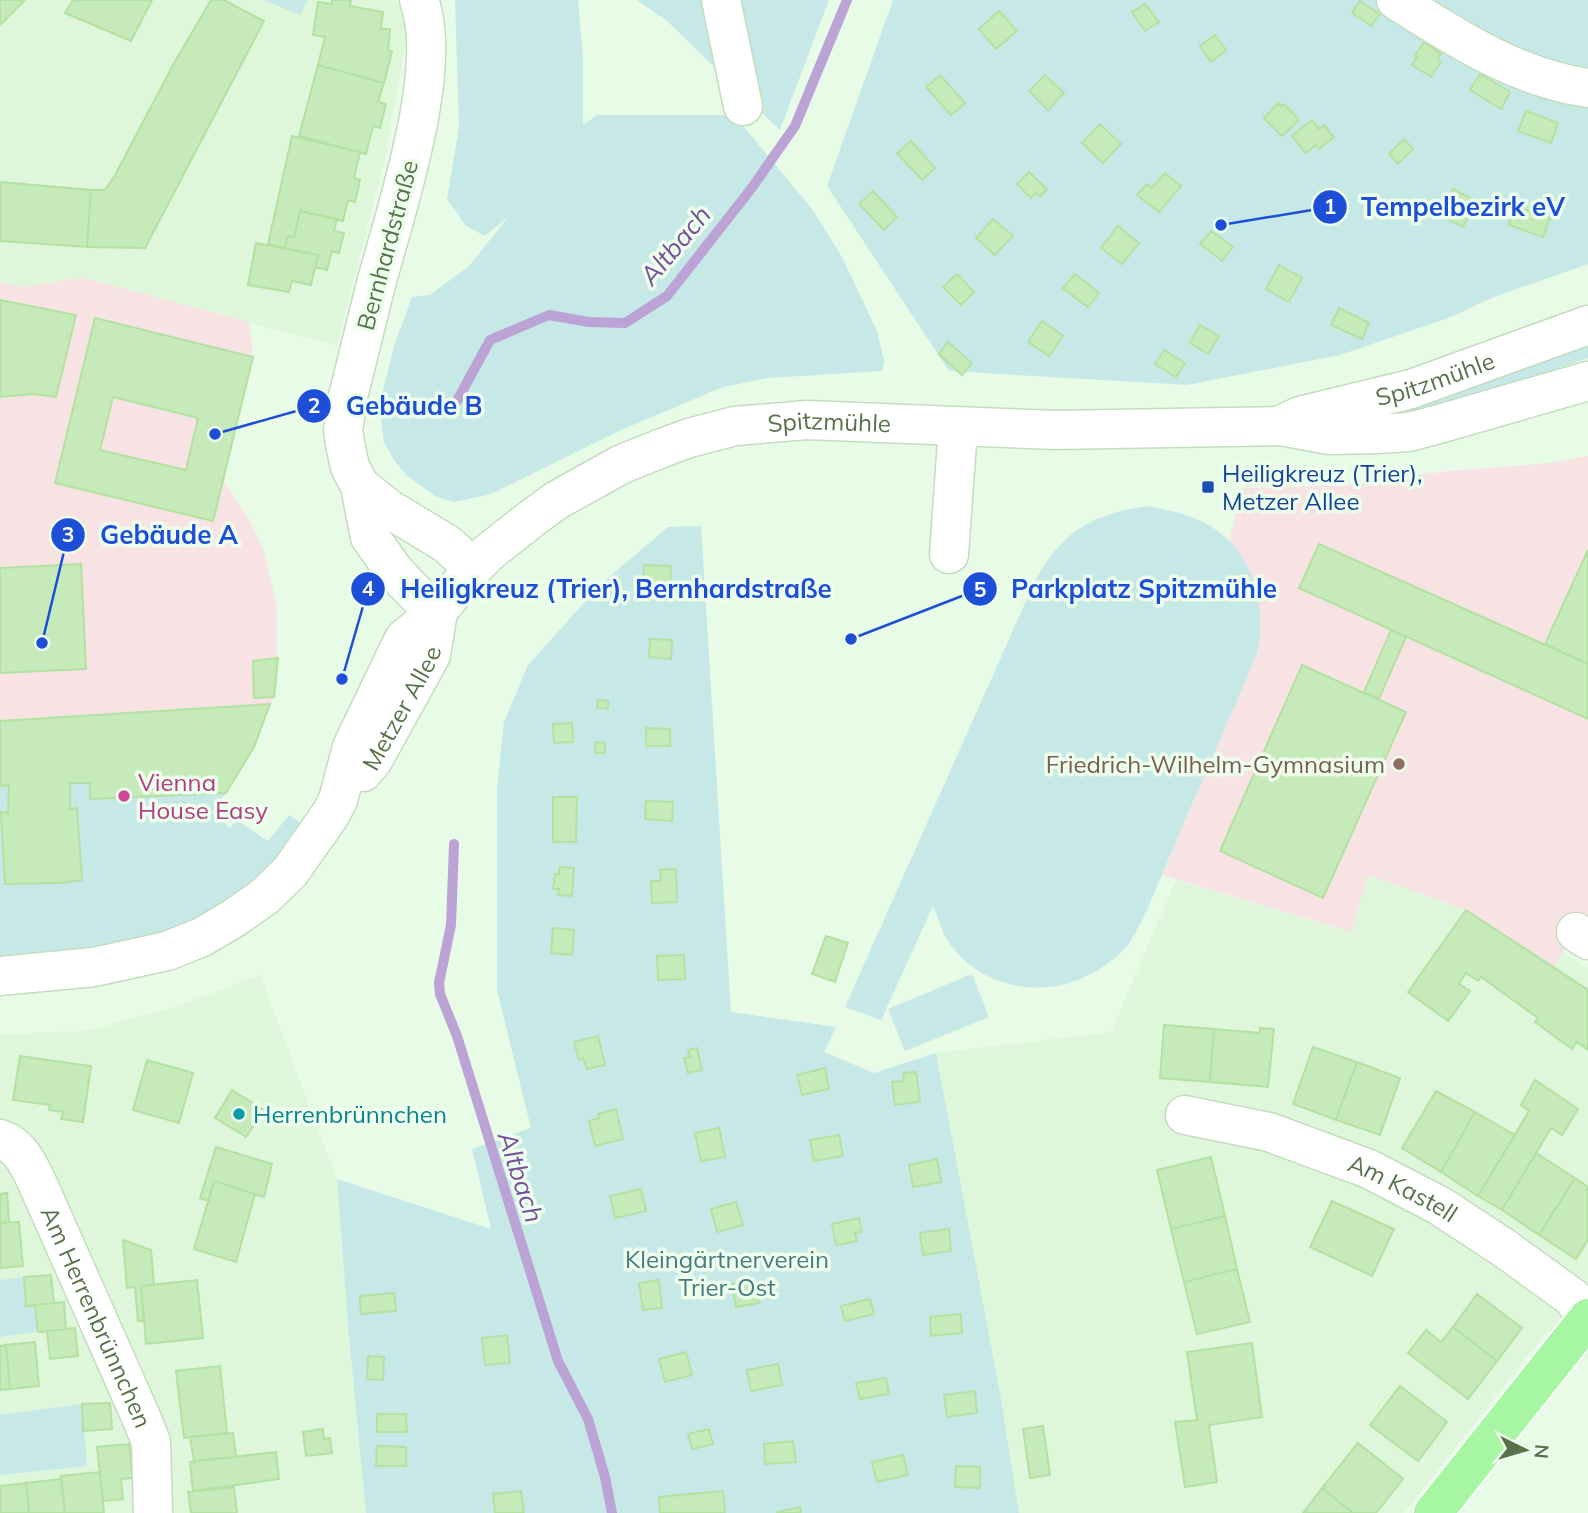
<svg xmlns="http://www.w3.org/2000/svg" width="1588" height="1513" viewBox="0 0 1588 1513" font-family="Mulish,sans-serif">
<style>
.residential{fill:#def7db}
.education{fill:#f7e3e4}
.green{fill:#c6e8e6}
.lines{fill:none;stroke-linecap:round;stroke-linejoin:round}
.stream{stroke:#bba3d5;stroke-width:10}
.building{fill:#c7eabb;stroke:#b3e1a1;stroke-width:2;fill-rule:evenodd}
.minor-casing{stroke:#c5ddbf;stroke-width:41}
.major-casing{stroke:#fff;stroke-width:41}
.minor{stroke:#fff;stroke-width:38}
.major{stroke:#a6f6a3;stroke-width:38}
.transit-dot{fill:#1a4fb4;stroke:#eefeed;stroke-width:2.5}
.education-dot{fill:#8d6e63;stroke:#eefeed;stroke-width:2.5}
.hotel-dot{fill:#d1479c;stroke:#eefeed;stroke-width:2.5}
.culture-dot{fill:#0f9aa8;stroke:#eefeed;stroke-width:2.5}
.labels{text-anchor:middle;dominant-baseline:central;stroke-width:7;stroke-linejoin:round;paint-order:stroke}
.street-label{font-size:24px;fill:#58734c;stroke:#eefeed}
.transit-label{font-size:24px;fill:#164399;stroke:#eefeed;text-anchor:start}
.education-label{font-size:24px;fill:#785e54;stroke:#eefeed;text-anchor:end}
.hotel-label{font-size:24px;fill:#b23c85;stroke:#eefeed;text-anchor:start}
.culture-label{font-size:24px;fill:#0d838f;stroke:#eefeed;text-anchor:start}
.park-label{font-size:24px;fill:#487b7e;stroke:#eefeed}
.water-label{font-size:26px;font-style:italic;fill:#76519a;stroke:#eefeed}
.leader{fill:none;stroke:#1d4ed8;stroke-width:2.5}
.callout-dot{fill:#1d4ed8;stroke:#eefeed;stroke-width:2.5}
.mark-label{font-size:21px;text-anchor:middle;font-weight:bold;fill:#fff}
.callout-label{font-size:26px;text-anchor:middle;font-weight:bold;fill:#1d4ed8;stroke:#eefeed;stroke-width:7;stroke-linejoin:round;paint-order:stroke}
</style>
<rect width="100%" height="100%" fill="#e8fbe7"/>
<path class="residential" d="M0 0H396L409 24 386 154 337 346 84 278 22 287 0 282Z
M1368 875 1466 910 1554 967 1563 952 1588 969V1359L1548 1330 1404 1513H1019L936 1053 1111 1032 1176 880 1350 932Z
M260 975 337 1179 349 1337 366 1513H0V1034L85 1031 178 1006Z"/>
<path class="education" d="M84 278 249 322 253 357 223 480 249 520 264 551 277 607V680L274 697 270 704 0 721V282L22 287Z
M1588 456V913L1554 967 1466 910 1368 875 1351 932 1162 875 1257 654 1243 559 1229 542 1242 488 1346 485 1448 471 1551 463Z"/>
<path class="green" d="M263 0H307L301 15Z
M455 0H578L583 57V125L597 115H734L812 209 842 257 877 331 884 361 882 371 768 378 723 387 621 430 491 494 454 502 437 497 407 476 394 460 384 442 379 405 395 343 412 297 430 295 469 266 509 216 485 236 466 226 447 199 459 127Z
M637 0H829L780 130 666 20Z
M893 0H1588V264L1494 297 1451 317 1340 355 1187 385 949 371 827 186Z
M1588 334V358L1496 390 1411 412 1408 403Z
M1149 506C1167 510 1184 513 1201 521 1252 545 1268 603 1257 654 1227 724 1196 795 1166 865 1158 884 1139 933 1127 946 1101 974 1065 991 1027 987 993 984 962 966 945 936 940 926 937 915 933 906L881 1020 845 1007 1035 581C1063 530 1093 514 1149 506Z
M701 526 731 1012 836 1027 824 1052 874 1073 936 1053 1001 1399 1019 1513H366L349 1337 337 1179 491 1229 472 1149 531 1128 497 990V788L504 722 528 665 601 584 668 527Z
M70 783H90L91 799 226 793 212 812 230 828 237 820 268 841 289 815 302 824 271 868 222 907 181 930 131 944 18 957H0V786L9 785 8 813 2 812 6 884 61 883 82 880 77 808 70 809Z
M972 974 989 1017 905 1051 888 1009Z
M24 1277 26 1305H35L38 1332 0 1337V1280Z
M82 1404 87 1466 0 1475V1415Z"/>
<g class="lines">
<path class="stream" d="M457 401 490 340 549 315 589 322 625 323 667 296 751 189 795 126 847 0
M454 844 451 925 439 983 440 994 457 1036 558 1361 588 1419 605 1477 612 1513"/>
</g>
<path class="building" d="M0 0H25L0 25Z
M73 0H152L131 41 65 13Z
M211 0H224L264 21 145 248 87 247 91 190H105L114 177 173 65Z
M332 0H351L350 6 383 12 381 29H390L388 50 392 52 384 83 318 65 325 37 313 35 318 2 332 4Z
M1360 1 1380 14 1371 26 1352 13Z
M1145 4 1159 22 1145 31 1132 12Z
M999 11 1017 31 996 49 979 29Z
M1215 35 1226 50 1211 62 1200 46Z
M1424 42 1441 54 1437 59 1441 62 1431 77 1412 65 1417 58 1415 56Z
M318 65 384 83 378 102 386 104 380 128 373 126 366 154 299 136Z
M1480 74 1510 92 1501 109 1470 90Z
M940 75 965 103 951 115 926 87Z
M1045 75 1064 93 1048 110 1029 91Z
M1278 103 1281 106 1284 104 1299 120 1282 136 1264 118Z
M1526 111 1558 123 1551 143 1518 131Z
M1312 120 1319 129 1324 125 1334 137 1319 149 1316 145 1306 153 1292 136Z
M1100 124 1121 144 1103 163 1082 143Z
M292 136 360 152 354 178 360 180 355 202 348 200 343 221 300 211 294 237 288 236 285 248 268 244Z
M1404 139 1413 149 1398 164 1389 154Z
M911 141 935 168 922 180 897 153Z
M1029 172 1047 189 1040 197 1036 193 1031 198 1017 184Z
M1165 173 1181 186 1159 212 1137 195 1147 184 1152 188Z
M0 182 91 190 87 247 0 241Z
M1453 189 1476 201 1463 227 1439 215Z
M873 191 897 217 884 230 859 204Z
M1515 206 1550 218 1543 237 1509 225Z
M300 211 337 219 334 231 344 233 339 253 332 251 327 270 315 267 318 255 285 248 288 236 294 237Z
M993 219 1013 236 995 255 976 238Z
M1118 226 1139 243 1122 264 1101 248Z
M1211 231 1233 247 1222 261 1200 244Z
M256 243 318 255 311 285 292 281 289 292 248 285Z
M1279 265 1302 278 1289 302 1266 289Z
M957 274 974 292 961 305 943 287Z
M1075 274 1099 293 1088 307 1063 288Z
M0 300 76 315 56 397 33 394 0 397Z
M1339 308 1369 323 1362 339 1331 325Z
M95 318 253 357 213 521 55 483ZM113 397 198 418 186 470 100 450Z
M1042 321 1063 336 1049 356 1028 342Z
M1200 325 1219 336 1208 354 1190 343Z
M948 342 972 363 962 375 939 354Z
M1164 350 1185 363 1176 377 1155 364Z
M1319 544 1588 664V719L1299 588Z
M1588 550V664L1545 644Z
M81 564 86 669 0 673V568Z
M644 565 671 566 670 588H643Z
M1391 630 1406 637 1379 699 1364 692Z
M650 639 672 640 671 659 649 657Z
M278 658 274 697 254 698 253 661Z
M1302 665 1406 712 1323 898 1220 851Z
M598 700 608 701V709L597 708Z
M270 704 254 747 226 793 90 799V783H70V809L77 808 82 880 61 883 5 884 1 812 8 813 9 785 0 786V721Z
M572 723 573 742 554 743 553 724Z
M646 728 670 729V746H646Z
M596 742 605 743V753H595Z
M553 797H577L576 842H553Z
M646 801 673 802 672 821 645 819Z
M560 867 574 868 572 896 558 895 559 889H553L555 874H559Z
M676 869 677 902 652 903 651 881H661L660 870Z
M1466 910 1588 990V1050L1577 1042 1572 1049 1535 1022 1538 1018 1481 977 1478 981 1466 973 1459 984 1470 991 1448 1021 1408 992Z
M553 928 574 930 572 955 551 953Z
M826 936 848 943 835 982 812 974Z
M684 955 685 979 658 980 657 956Z
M1164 1025 1214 1029 1210 1082 1160 1078Z
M1260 1028 1274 1029 1268 1087 1210 1082 1214 1029 1260 1033Z
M598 1036 605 1065 587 1069 583 1058 579 1060 574 1042Z
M1313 1047 1357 1062 1336 1120 1293 1104Z
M697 1048 702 1070 688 1073 684 1058 690 1057 688 1050Z
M20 1056 91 1066 83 1122 61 1119 63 1112 49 1110 50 1105 13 1100Z
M147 1060 193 1073 179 1123 133 1110Z
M1357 1062 1400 1078 1380 1135 1336 1120Z
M825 1068 829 1089 802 1095 797 1075Z
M916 1072 920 1102 895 1105 892 1082 904 1081 903 1073Z
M1535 1080 1578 1109 1562 1135 1551 1128 1502 1210 1478 1196 1529 1111 1521 1105Z
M232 1090 264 1110 246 1137 215 1118Z
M1436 1091 1475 1112 1441 1172 1402 1148Z
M616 1109 623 1139 595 1146 589 1121 599 1118 598 1114Z
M1475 1112 1515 1135 1478 1196 1441 1172Z
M719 1128 725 1157 701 1161 695 1133Z
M839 1135 843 1156 814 1161 810 1140Z
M216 1147 272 1164 264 1197 214 1181 209 1201 200 1198Z
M1536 1153 1575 1178 1539 1235 1502 1210Z
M1211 1157 1225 1216 1171 1229 1157 1170Z
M937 1159 941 1182 913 1187 909 1165Z
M1575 1178 1588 1187V1240L1576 1259 1539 1235Z
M214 1181 255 1194 236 1262 194 1249Z
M641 1189 646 1211 615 1218 610 1196Z
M7 1193 9 1222 0 1223V1194Z
M1332 1201 1394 1229 1372 1276 1310 1247Z
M736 1202 743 1225 717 1232 711 1209Z
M1225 1216 1237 1269 1184 1282 1171 1229Z
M859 1218 862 1232 855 1233 857 1241 836 1245 832 1224Z
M19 1222 23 1266 0 1268V1223Z
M949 1229 951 1251 923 1255 920 1233Z
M123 1240 151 1250 154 1284 141 1286 144 1320 138 1321 135 1287 127 1288Z
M1237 1269 1250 1322 1197 1334 1184 1282Z
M51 1275 54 1303 26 1306 24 1277Z
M197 1280 203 1338 146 1344 141 1286Z
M659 1280 662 1308 643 1310 639 1283Z
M755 1281 759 1303 736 1307 732 1284Z
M394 1293 396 1311 361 1314 360 1296Z
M1477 1294 1522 1328 1497 1361 1453 1327Z
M870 1299 874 1314 845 1321 841 1306Z
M64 1302 66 1329 38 1332 35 1305Z
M961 1314 962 1333 931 1336 930 1317Z
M1453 1327 1497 1361 1468 1399 1408 1353 1426 1330 1441 1342Z
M75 1328 78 1356 50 1359 47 1331Z
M507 1335 510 1363 485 1365 482 1338Z
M35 1342 39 1386 10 1389 6 1345Z
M1252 1343 1262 1417 1209 1425 1217 1482 1185 1487 1175 1422 1197 1420 1187 1352Z
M6 1345 10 1389 0 1390V1346Z
M686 1352 692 1375 665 1382 659 1359Z
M368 1356 384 1357 383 1380 367 1379Z
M778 1364 782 1385 751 1391 747 1370Z
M220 1366 227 1433 184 1438 176 1371Z
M886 1378 889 1394 860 1399 856 1383Z
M1400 1386 1447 1422 1418 1461 1370 1425Z
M975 1391 977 1413 947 1417 944 1395Z
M110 1403 112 1429 83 1431 82 1404Z
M377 1414H406L407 1432H377Z
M1043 1426 1050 1475 1030 1478 1023 1429Z
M323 1429 324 1439 330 1438 332 1453 306 1456 303 1432Z
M709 1429 713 1444 692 1449 688 1434Z
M233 1433 236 1457 194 1461 190 1437Z
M793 1441 796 1462 765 1464 764 1444Z
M1358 1443 1403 1479 1376 1513H1353L1322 1488Z
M129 1444 133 1478 121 1479 123 1499 103 1501 97 1447Z
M377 1446 406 1447V1466H376Z
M276 1452 279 1479 193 1491 190 1462Z
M903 1455 908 1475 877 1482 872 1462Z
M956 1466 980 1467V1488L955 1487Z
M100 1472 104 1513H65L61 1476Z
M61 1479 65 1513H29L26 1483Z
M26 1483 29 1513H0V1486Z
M234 1487 237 1513H191L188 1492Z
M1322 1488 1353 1513H1303Z
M521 1491 524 1513H495L493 1494Z
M723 1491 725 1513H660L659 1497Z
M800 1507 801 1513H777V1512Z"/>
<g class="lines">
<g class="minor-casing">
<g id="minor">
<path d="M419 0C445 69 394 216 375 288 366 324 357 360 348 397L343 430 345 444 350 467 360 486 370 537 395 572 420 598 438 611"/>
<path d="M721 0 743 106"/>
<path d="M1396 0C1456 38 1517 78 1588 88"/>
<path id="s1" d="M1281 425 1300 416 1411 389 1588 325"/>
<path d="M360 486 389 509 447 544 473 568"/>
<path d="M949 554 958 428"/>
<path id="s2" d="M363 772 373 760 431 655 438 611"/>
<path d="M1576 932 1588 940"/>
<path id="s3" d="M0 976 94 967 167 951 202 937 234 918 264 897 290 872 330 815 338 800 352 747 404 639 438 611 473 568 489 552 531 519 557 500 622 464 662 448 689 438 735 426 807 420 1055 430 1281 426 1330 435 1376 434 1409 432 1439 424 1588 381"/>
<path id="s4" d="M1185 1115 1269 1132 1369 1169 1440 1206 1504 1248 1573 1298 1588 1322"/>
<path id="s5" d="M0 1139C20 1146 27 1162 36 1180L141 1417 151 1442 153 1513"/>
</g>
</g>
<g class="major-casing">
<path id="major" d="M1433 1513 1588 1318"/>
</g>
<use href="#minor" class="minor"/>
<use href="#major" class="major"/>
</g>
<rect class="transit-dot" x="1201" y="480" width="14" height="14" rx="3.5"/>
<circle class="education-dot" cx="1399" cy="764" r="7"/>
<circle class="hotel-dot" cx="124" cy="796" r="7"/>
<circle class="culture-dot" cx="239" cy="1114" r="7"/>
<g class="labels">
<g class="street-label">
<text transform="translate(387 245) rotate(-75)">Bernhardstraße</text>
<text stroke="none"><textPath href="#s1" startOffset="161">Spitzmühle</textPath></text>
<text stroke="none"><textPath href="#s3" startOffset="1074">Spitzmühle</textPath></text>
<text stroke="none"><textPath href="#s2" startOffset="75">Metzer Allee</textPath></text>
<text stroke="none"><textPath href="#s4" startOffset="231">Am Kastell</textPath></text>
<text stroke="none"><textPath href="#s5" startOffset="206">Am Herrenbrünnchen</textPath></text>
</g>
<g class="transit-label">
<text x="1222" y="473">Heiligkreuz (Trier),<tspan x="1222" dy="28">Metzer Allee</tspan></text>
</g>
<g class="education-label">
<text x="1385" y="764">Friedrich-Wilhelm-Gymnasium</text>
</g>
<g class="hotel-label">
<text x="138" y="782">Vienna<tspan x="138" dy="28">House Easy</tspan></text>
</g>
<g class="culture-label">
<text x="253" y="1114">Herrenbrünnchen</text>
</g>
<g class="park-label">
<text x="727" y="1259">Kleingärtnerverein<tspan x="727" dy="28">Trier-Ost</tspan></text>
</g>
<g class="water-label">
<text transform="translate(675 245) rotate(-50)">Altbach</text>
<text transform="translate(521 1177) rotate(72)">Altbach</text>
</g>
</g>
<path class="leader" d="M1221 225L1330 207M215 434L314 406M42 643L68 535M342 679L368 589M851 639L980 589"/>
<g class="callout-dot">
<circle cx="1221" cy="225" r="7"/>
<circle cx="215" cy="434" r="7"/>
<circle cx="42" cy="643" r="7"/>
<circle cx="342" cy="679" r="7"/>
<circle cx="851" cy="639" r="7"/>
<circle cx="1330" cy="207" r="18"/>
<circle cx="314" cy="406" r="18"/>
<circle cx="68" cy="535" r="18"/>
<circle cx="368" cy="589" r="18"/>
<circle cx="980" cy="589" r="18"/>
</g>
<g class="mark-label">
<text x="1330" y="214">1</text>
<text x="314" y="413">2</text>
<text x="68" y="542">3</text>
<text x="368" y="596">4</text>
<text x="980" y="597">5</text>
</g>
<g class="callout-label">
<text x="1463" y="216">Tempelbezirk eV</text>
<text x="414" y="415">Gebäude B</text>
<text x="169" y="544">Gebäude A</text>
<text x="616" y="598">Heiligkreuz (Trier), Bernhardstraße</text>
<text x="1144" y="598">Parkplatz Spitzmühle</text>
</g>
<g transform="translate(1525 1450) rotate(95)" stroke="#eefeed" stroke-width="5" paint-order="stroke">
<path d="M0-5L12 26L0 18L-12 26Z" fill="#58734c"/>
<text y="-10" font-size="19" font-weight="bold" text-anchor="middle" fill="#58734c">N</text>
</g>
</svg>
